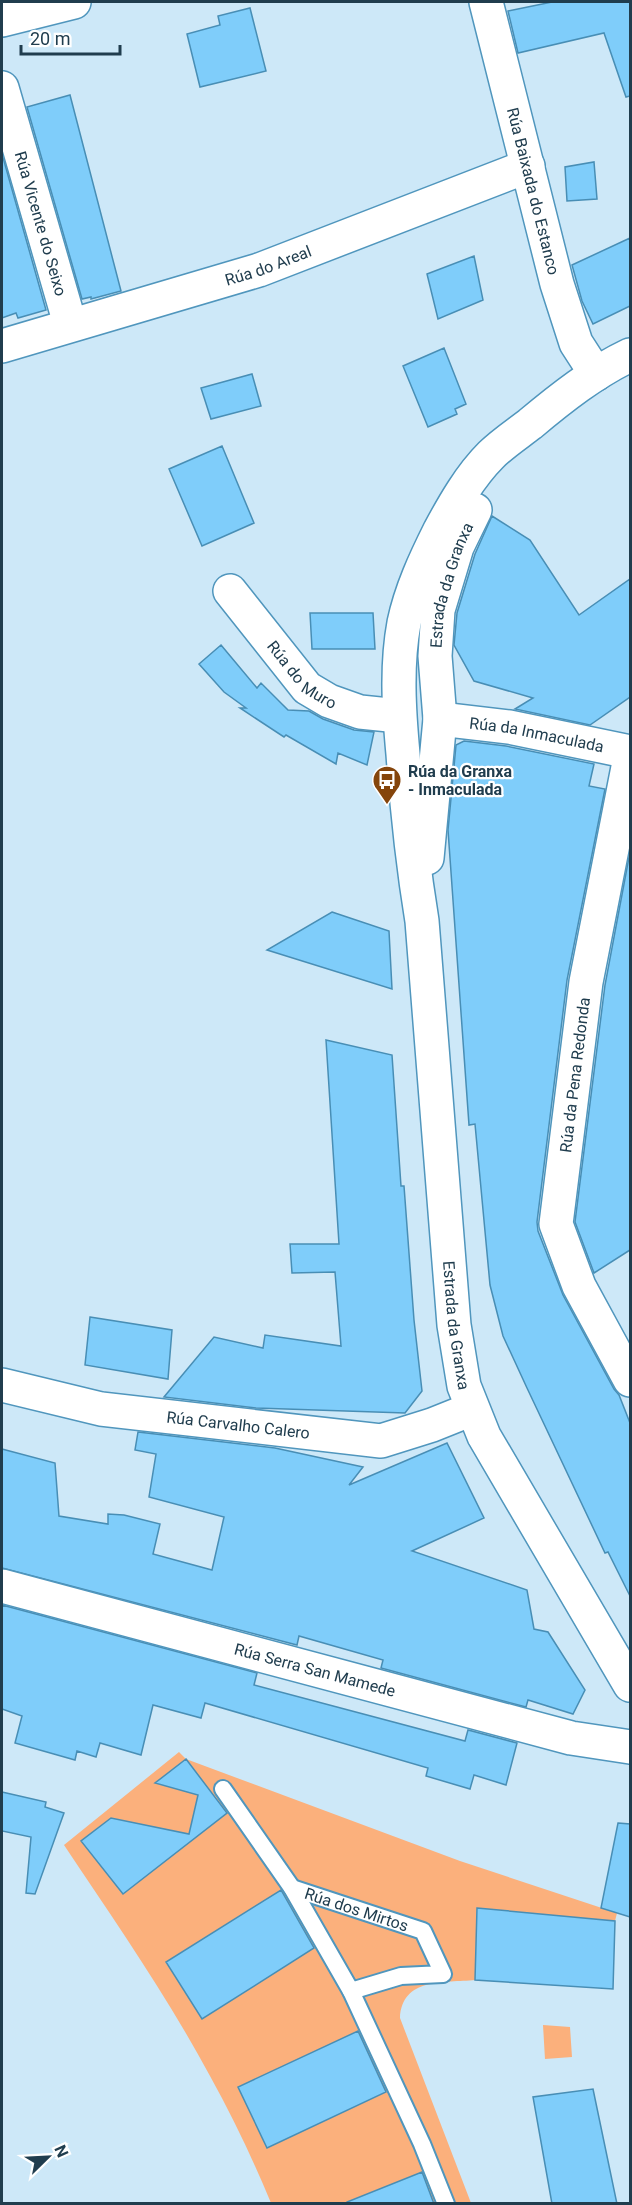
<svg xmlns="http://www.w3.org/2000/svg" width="632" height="2205" viewBox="0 0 632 2205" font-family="Roboto,sans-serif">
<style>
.green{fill:#fbb07c}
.building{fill:#7fcdfa;stroke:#488eb5;stroke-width:1.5}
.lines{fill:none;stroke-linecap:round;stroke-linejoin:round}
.service-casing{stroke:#5096bd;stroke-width:20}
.minor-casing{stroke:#5096bd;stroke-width:36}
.secondary-casing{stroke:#5096bd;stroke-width:36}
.service{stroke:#fff;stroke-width:16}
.minor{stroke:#fff;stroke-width:33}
.secondary{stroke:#fff;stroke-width:33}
.labels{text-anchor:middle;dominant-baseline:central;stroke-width:4.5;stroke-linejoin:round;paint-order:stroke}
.street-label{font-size:16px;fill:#203d4e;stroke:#fff}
.poi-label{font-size:16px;font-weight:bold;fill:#203d4e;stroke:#fff;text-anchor:start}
</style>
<rect width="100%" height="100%" fill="#cde8f8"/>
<path class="green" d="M179 1752 186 1759 460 1861 617 1913 615 1921 477 1908 475 1980C445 1983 402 1977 400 2018L471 2203H271C253 2160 233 2117 210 2076 167 1996 114 1920 64 1845Z
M543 2025 570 2027 572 2057 545 2059Z"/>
<path class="building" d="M552 2H630V96L626 97 604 33 518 53 508 11Z
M250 8 266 71 200 87 187 34 220 25 218 16Z
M70 95 121 291 91 299V297L82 299 27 107Z
M2 154 46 310 18 318 16 313 2 318Z
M594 162 597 199 567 201 565 167Z
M630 238V306L593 324 582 301 572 265Z
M474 256 483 300 438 319 427 274Z
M444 348 466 404 455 409 457 414 428 427 403 366Z
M252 374 261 406 211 419 201 388Z
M222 446 254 523 202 546 169 469Z
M492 516 530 540 579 615 630 579V697L590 725 515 709 533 698 474 681 454 645 457 613 475 554Z
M310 613H373L375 649H312Z
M221 645 257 688 261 683 288 710 309 711 323 719 354 730 374 732 367 765 338 753 336 764 286 735 284 737 240 708H246L224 692 199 664Z
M464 741 506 746 594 764 589 786 605 789 567 980 537 1222 538 1231 563 1295 614 1389 619 1395 630 1423V1596L608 1552 605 1553 527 1388 503 1336 490 1285 475 1124 469 1125 448 830 456 745Z
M630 852V1250L594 1273 575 1222 605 985Z
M332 912 389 931 392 989 267 950Z
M326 1040 392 1055 401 1186H404L414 1320 422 1391 405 1413 256 1408 164 1397 214 1337 263 1348 265 1335 341 1346 335 1272 292 1273 290 1244H339Z
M90 1317 172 1330 168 1379 85 1365Z
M138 1432 275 1448 363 1467 349 1485 447 1443 484 1518 412 1551 527 1590 534 1629 548 1632 585 1690 573 1714 528 1700 526 1707 381 1668 383 1660 299 1636 297 1645 2 1568V1449L55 1463 59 1516 108 1524V1514L124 1515 160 1524 153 1554 212 1570 224 1517 149 1497 156 1454 135 1450Z
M2 1605 257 1673 254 1685 465 1741 468 1730 517 1743 506 1785 474 1775 470 1789 426 1776 428 1768 205 1703 201 1718 153 1705 141 1755 100 1743 96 1757 77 1751 75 1760 15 1743 22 1716 2 1709Z
M186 1759 227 1813 123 1894 81 1841 111 1818 189 1834 198 1795 155 1783Z
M2 1792 46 1802 45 1807 64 1813 35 1894 26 1893 31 1837 2 1831Z
M618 1823 630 1824V1917L601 1908Z
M281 1890 314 1948 202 2019 166 1962Z
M477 1908 615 1921 613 1989 475 1980Z
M358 2031 386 2092 267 2148 238 2087Z
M593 2089 617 2204H552L533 2097Z
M422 2172 434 2204H347V2202Z"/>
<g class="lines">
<g class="service-casing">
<g id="service">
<path d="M223 1789 292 1888 351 1991 422 2144 446 2204"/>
<path id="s1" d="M292 1888 423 1931 443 1974 401 1976 351 1991"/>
</g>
</g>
<g class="minor-casing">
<g id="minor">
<path id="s2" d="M486 2 557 284 576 343 596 374"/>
<path d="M2 20 74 2"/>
<path id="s3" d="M2 88 70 324"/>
<path id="s4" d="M2 346 259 270 528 166"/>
<path id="s5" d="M230 591 307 688 329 701 360 712 399 716"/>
<path id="s6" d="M440 719 509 727 630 752"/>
<path d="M630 757 586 982 556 1224 579 1286 630 1380"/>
<path id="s7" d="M2 1385 101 1409 381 1441 432 1425 472 1409"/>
<path id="s8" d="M2 1586 571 1738 630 1747"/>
</g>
</g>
<g class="secondary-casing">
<g id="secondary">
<path id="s9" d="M630 355C594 372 561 398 530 424 517 434 502 444 491 455 470 476 454 504 440 530 425 560 411 590 404 623 396 666 399 711 403 754 407 810 413 866 422 921L454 1325 464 1386 484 1436 630 1685"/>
<path id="s10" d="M427 858 440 719 435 656 438 610 457 547 475 510"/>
</g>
</g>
<use href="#service" class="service"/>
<use href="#minor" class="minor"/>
<use href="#secondary" class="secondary"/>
</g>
<defs>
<g id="bus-pin" transform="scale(1.5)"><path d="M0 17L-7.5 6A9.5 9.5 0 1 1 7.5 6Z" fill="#85450b" stroke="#fff"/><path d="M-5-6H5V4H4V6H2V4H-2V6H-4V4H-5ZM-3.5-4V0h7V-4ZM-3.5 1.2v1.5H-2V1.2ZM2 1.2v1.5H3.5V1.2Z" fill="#fff"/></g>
</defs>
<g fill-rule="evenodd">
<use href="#bus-pin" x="387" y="780"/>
</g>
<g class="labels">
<g class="street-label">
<text stroke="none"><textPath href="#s2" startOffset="195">Rúa Baixada do Estanco</textPath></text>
<text stroke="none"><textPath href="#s3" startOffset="141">Rúa Vicente do Seixo</textPath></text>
<text stroke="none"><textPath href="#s4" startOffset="278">Rúa do Areal</textPath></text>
<text stroke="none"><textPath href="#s10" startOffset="276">Estrada da Granxa</textPath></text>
<text stroke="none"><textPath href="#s5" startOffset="111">Rúa do Muro</textPath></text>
<text stroke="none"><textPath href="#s6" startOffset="98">Rúa da Inmaculada</textPath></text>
<text transform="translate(575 1075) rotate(-83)">Rúa da Pena Redonda</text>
<text stroke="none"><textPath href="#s9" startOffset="1068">Estrada da Granxa</textPath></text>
<text stroke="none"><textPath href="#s7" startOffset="240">Rúa Carvalho Calero</textPath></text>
<text stroke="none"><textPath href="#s8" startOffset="324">Rúa Serra San Mamede</textPath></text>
<text stroke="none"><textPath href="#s1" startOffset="68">Rúa dos Mirtos</textPath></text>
</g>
<g class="poi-label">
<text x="408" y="771">Rúa da Granxa<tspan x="408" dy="18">- Inmaculada</tspan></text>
</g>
</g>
<rect width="632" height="2205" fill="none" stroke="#203d4e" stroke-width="6"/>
<g transform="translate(48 2157) rotate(66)" stroke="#ffffff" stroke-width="4.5" paint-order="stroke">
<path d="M0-4.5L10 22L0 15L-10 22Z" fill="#203d4e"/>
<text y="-9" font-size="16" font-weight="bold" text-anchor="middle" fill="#203d4e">N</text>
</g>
<path d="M21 45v9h99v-9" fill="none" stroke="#203d4e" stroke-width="3"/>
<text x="30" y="45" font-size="18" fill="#203d4e" stroke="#ffffff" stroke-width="4.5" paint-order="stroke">20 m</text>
</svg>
